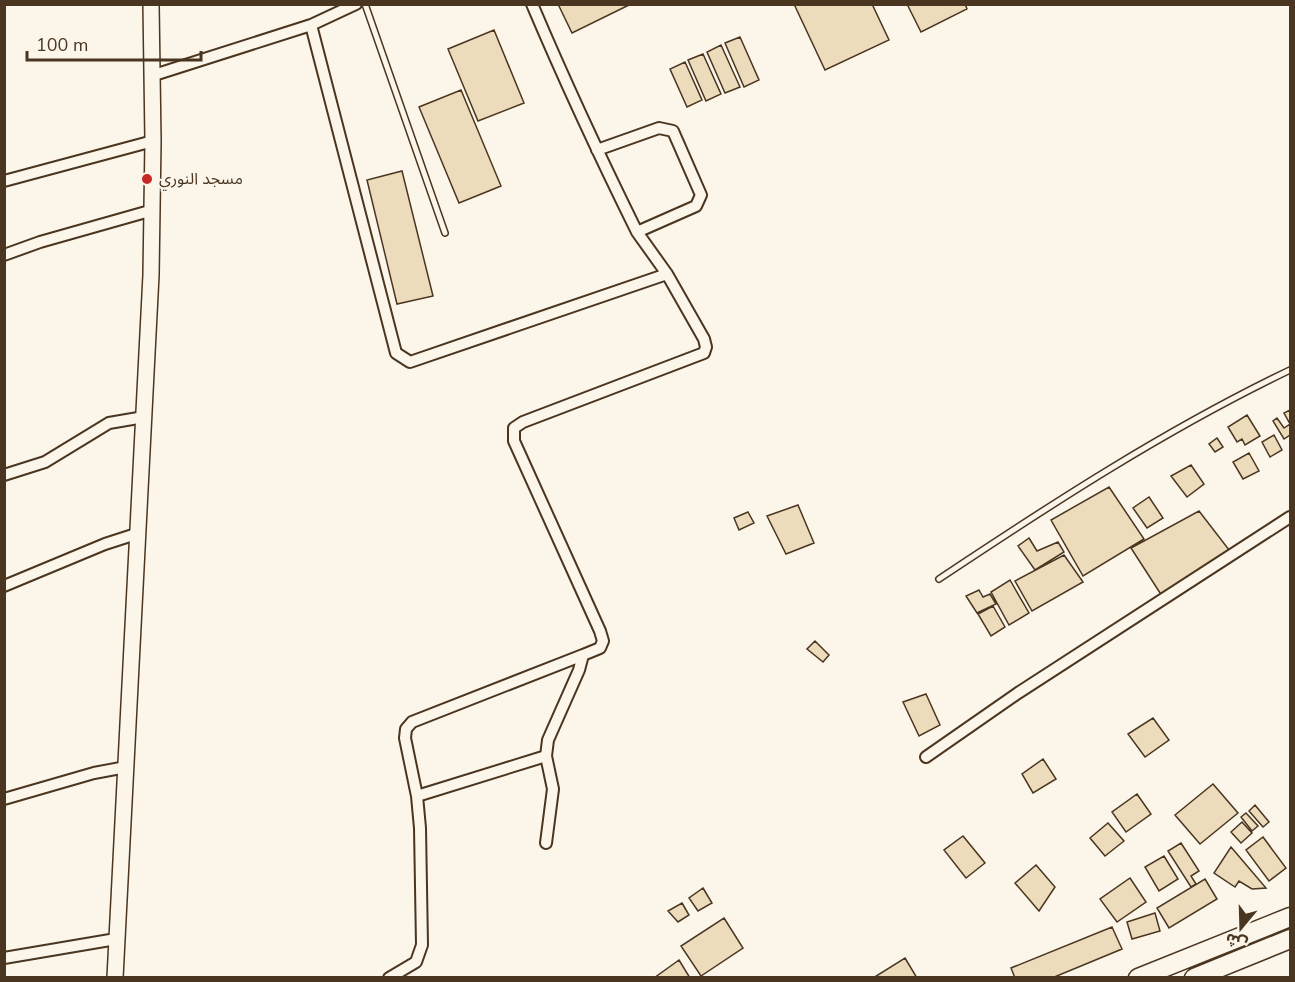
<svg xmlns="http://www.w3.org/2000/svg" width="1295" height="982" viewBox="0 0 1295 982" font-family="'Nunito Sans','Noto Sans Arabic',sans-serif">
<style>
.building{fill:#ecdcbc;stroke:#4a3520;stroke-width:1.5}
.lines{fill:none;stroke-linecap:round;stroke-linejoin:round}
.service-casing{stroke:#4a3520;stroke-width:8}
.minor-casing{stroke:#4a3520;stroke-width:14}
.secondary-casing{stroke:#4a3520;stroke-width:18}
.trunk-casing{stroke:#4a3520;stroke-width:21}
.service{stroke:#fbf6e9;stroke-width:5}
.minor{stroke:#fbf6e9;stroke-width:10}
.secondary{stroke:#fbf6e9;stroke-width:15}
.trunk{stroke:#fbf6e9;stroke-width:18}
.poi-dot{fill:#c62828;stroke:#fbf6e9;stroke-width:2}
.labels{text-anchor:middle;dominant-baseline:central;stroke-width:4.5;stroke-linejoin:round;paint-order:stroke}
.poi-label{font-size:16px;fill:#4a3520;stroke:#fbf6e9;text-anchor:start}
</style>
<rect width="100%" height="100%" fill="#fbf6e9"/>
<path class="building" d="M558 4H631L572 33Z
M794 4H872L889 40 825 70Z
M907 4H965L967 9 921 32Z
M494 30 524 103 478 121 448 49Z
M740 37 759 80 744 87 725 43Z
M721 45 740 87 725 93 707 52Z
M703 54 721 94 706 101 688 60Z
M685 62 702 100 687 107 670 69Z
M461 90 501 186 459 203 419 107Z
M402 171 433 296 397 304 367 180Z
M1290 410V435L1284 439 1273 421 1277 418 1284 428 1290 424 1284 413Z
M1247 415 1260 436 1245 445 1242 439 1237 442 1228 427Z
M1274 435 1282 450 1270 457 1262 442Z
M1217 438 1223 447 1215 452 1209 444Z
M1249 453 1259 471 1243 479 1233 462Z
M1191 465 1204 484 1187 497 1171 476Z
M1109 487 1144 539 1083 576 1051 520Z
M1149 497 1163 518 1147 528 1133 508Z
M798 505 814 543 786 554 767 516Z
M1199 511 1233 555 1162 596 1131 548Z
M748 512 754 523 739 530 734 518Z
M1029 538 1037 551 1058 542 1064 552 1035 570 1018 546Z
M1064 555 1083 582 1032 611 1015 581Z
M1010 580 1029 613 1009 625 991 592Z
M979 590 983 597 990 594 996 604 977 613 966 596Z
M993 606 1005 627 991 636 978 614Z
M815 641 829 655 823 662 807 649Z
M926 694 940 725 919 736 903 702Z
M1153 718 1169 740 1145 757 1128 734Z
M1043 759 1056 779 1033 793 1022 774Z
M1213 784 1238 813 1200 844 1175 815Z
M1137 794 1151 814 1126 832 1112 812Z
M1255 805 1269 822 1263 827 1249 811Z
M1246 813 1258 826 1252 831 1241 817Z
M1242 822 1252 833 1241 843 1231 832Z
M1108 823 1124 841 1105 856 1090 838Z
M963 836 985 863 966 878 944 850Z
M1263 837 1286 868 1269 881 1246 850Z
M1181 843 1199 871 1191 876 1196 884 1191 887 1168 851Z
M1231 847 1266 888 1252 889 1239 881 1235 887 1214 873Z
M1164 856 1178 879 1159 891 1145 867Z
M1036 865 1055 887 1039 911 1015 883Z
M1130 878 1146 902 1117 922 1100 899Z
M1205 879 1217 899 1169 928 1157 908Z
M703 888 712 903 698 911 689 898Z
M682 903 689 915 678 922 668 911Z
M1155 913 1160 931 1132 939 1127 922Z
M724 918 743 948 701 976 681 946Z
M1112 927 1122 949 1052 978H1015L1011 968Z
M905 958 917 978H873Z
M679 960 690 978H654Z"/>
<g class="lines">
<g class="service-casing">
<path id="service" d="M365 4 445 233
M939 579C1053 503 1167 429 1290 370"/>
</g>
<g class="minor-casing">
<path id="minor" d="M532 4C565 82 600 157 637 232L696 206 701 195 673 131 659 128 597 150
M311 25 396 353 410 362 667 274 704 339 706 347 704 353 523 422 514 428V441L600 631 603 641 600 648 583 655
M151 76 311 25 356 4
M4 181 153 141
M637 232 667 274
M4 255 40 242 153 210
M4 475 45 462 109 423 144 417
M4 586 105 544 139 533
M926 757 1018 693 1290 517
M417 796 546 756
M4 799 94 773 126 767
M4 958 116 939
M389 978 416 962 422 945 420 828 417 796 405 738 406 729 412 722 583 655 579 670 548 740 546 756 553 789 546 843"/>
</g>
<g class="secondary-casing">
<path id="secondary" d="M115 978 151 275 153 141 151 4"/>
</g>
<g class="trunk-casing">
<path id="trunk" d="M1138 978 1290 917
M1194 978 1290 939"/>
</g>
<use href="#service" class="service"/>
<use href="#minor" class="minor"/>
<use href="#secondary" class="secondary"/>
<use href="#trunk" class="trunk"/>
</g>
<circle class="poi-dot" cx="147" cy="179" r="6"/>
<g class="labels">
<g class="poi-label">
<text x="159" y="179">مسجد النوري</text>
</g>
</g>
<rect width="1295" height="982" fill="none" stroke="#4a3520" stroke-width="12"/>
<g transform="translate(1241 928) rotate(199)" stroke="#fbf6e9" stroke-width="4.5" paint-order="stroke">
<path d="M0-4.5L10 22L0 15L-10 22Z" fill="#4a3520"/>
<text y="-9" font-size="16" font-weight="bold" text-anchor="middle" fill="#4a3520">ش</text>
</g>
<path d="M27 51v9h174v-9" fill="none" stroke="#4a3520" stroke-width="3"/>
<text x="36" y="51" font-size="18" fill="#4a3520" stroke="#fbf6e9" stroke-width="4.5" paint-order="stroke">100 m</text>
</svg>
